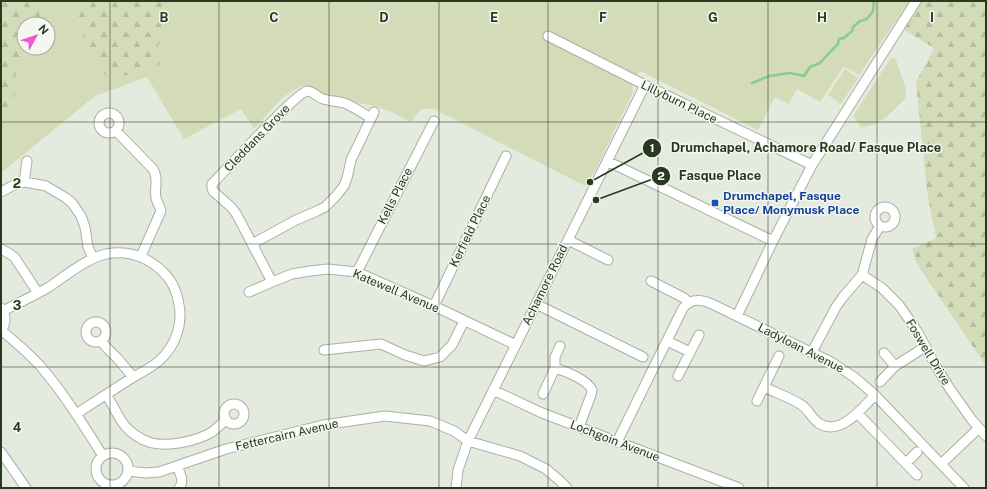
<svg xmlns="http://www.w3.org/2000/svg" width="987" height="489" viewBox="0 0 987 489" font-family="'Public Sans',sans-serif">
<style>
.green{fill:#d4dbb8;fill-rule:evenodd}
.forest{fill:url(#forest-firs)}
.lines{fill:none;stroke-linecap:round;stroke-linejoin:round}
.stream{stroke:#87ce8d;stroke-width:2.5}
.minor-casing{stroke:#a9b1a2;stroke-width:11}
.minor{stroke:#fff;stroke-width:9}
.grid{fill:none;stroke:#293920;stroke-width:1;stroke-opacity:0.55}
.transit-dot{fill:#1a4fb4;stroke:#f3f7ef;stroke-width:1.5}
.labels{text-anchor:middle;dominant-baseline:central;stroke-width:3;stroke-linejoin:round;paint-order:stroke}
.street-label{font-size:12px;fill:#293920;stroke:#f3f7ef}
.transit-label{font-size:12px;font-weight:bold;fill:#164399;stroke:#f3f7ef;text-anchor:start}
.grid-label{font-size:13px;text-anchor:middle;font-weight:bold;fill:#293920;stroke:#f3f7ef;stroke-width:3;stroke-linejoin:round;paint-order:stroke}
.leader{fill:none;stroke:#293920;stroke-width:1.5}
.callout-dot{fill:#293920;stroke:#f3f7ef;stroke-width:1.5}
.mark-label{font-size:12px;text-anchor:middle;font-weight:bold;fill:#fff}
.callout-label{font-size:13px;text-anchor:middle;font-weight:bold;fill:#293920;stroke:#f3f7ef;stroke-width:3;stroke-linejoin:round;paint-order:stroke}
</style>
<defs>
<pattern id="forest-firs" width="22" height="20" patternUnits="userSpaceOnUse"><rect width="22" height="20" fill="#d4dbb8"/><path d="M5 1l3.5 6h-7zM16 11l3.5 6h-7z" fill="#b6bd9e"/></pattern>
</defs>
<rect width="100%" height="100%" fill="#e5eadf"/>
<path class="green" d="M1 1H909L859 75 844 66 820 102 797 89 789 104 775 97 758 130 640 71 632 84 633 92 595 171 585 186 434 109H421L411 122 392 112 375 106 347 101 319 93 309 86H301L282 98 254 129 241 109 184 139 147 77 95 96 1 173ZM24 24H48V48H24Z
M891 58H895C898 66 907 87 906 94 906 99 901 103 898 106 887 117 877 127 861 127L853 116Z
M845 69 858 78 841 104 828 95Z"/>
<path class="forest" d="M1 1H34L39 9 40 24H24V48H31L16 66 14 104 1 123Z
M77 1H167L160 11 161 28V40L155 51 160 64 152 67 110 80 97 66 86 50 82 28 75 10Z
M909 1H986V366L917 264 912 249 936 238 927 191 916 82 934 48 894 24Z"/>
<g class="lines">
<path class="stream" d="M752 83 769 76 790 73 804 76 810 67 820 63 831 51 838 44 839 39 844 38 852 31 853 27 860 21 867 19 873 11 874 1"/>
<g class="minor-casing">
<path id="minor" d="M548 36 645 85 812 165
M99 123a10 10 0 1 1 20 0a10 10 0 1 1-20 0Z
M116 131 153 169C159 178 154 188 156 198 157 203 160 206 161 211L141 256
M607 161 773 241
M24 182 27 161
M1 192 16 184 25 182 46 186 66 198 72 203 81 216 85 227 88 247 93 258
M875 217a10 10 0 1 1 20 0a10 10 0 1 1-20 0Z
M568 240 608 260
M252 244 296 220 317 211 325 207 336 196 344 186 347 178 351 160 374 112
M1 249 10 254 15 258 38 293
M357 272 434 121
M862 275 882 288 899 305 917 331 937 368 950 389 972 420 986 436
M651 281 684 298 689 303
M272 282 237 215 232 208 213 191 212 188V184C224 172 297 92 307 91 313 91 317 97 323 99 330 101 337 101 344 103 353 106 362 113 371 118
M249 292 272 282 292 274 310 271 328 269 357 272 434 306 516 345
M536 304 643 357
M434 306 506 156
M1 308C7 316 6 323 1 331
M3 311C18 303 34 296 49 287 67 275 85 259 106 254 127 250 146 256 162 271 172 280 177 291 179 305 183 325 175 346 160 360 150 369 138 374 127 381 110 392 93 403 76 414
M737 316 773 241 812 165 916 1
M86 332a10 10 0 1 1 20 0a10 10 0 1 1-20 0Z
M1 330C15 342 30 354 42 368 65 395 84 426 103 456
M101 341 107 348 118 359 133 377
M667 341 690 352
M324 350 381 344 405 355 424 361 440 357 452 345 464 321
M812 352 836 307 843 297 862 275 872 239 880 226
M884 353 895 366
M555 368C565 371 588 380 592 390L591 395 579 427
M678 376 699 335
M880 382 895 366 925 347
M764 387C776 393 792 398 803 406 809 411 813 420 820 424 841 436 862 408 875 395
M493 390 542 413 739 488
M543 394 555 368V357L560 346
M106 395C109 399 112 404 114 408 119 417 122 424 130 431 136 436 144 441 152 443 169 447 197 441 212 432 217 428 222 424 226 419
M757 401 779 356
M224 414a10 10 0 1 1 20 0a10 10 0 1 1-20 0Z
M857 413 917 475
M617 442 683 308C691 298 701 299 712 304L831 362 854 377 875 395 964 488
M1 452 26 488
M96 469a16 16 0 1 1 32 0a16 16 0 1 1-32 0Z
M906 463 917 452
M941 464 979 428
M177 466C180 474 185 481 179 488
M128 471 146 473 159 472 226 449 323 425 385 416 430 421 454 431 468 441 520 456 546 469 559 480 567 488
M456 488 458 470 468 441 645 85"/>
</g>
<use href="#minor" class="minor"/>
</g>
<path class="grid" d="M110 1V488M219 1V488M329 1V488M439 1V488M548 1V488M658 1V488M768 1V488M877 1V488M1 122H986M1 244H986M1 367H986"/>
<rect class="transit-dot" x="711" y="199" width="8" height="8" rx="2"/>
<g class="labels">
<g class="street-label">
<text transform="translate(679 102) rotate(26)">Lillyburn Place</text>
<text transform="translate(257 138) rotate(-46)">Cleddans Grove</text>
<text transform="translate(395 196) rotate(-63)">Kells Place</text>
<text transform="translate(470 231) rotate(-64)">Kerfield Place</text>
<text transform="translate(545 285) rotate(-64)">Achamore Road</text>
<text transform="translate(396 291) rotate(23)">Katewell Avenue</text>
<text transform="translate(801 348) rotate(27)">Ladyloan Avenue</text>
<text transform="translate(928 352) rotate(59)">Foswell Drive</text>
<text transform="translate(287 435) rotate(-13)">Fettercairn Avenue</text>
<text transform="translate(615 441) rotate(21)">Lochgoin Avenue</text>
</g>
<g class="transit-label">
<text x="723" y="196">Drumchapel, Fasque<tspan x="723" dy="14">Place/ Monymusk Place</tspan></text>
</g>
</g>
<g class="grid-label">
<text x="164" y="22">B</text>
<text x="274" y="22">C</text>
<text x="384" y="22">D</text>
<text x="494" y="22">E</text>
<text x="603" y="22">F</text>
<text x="713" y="22">G</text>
<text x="822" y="22">H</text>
<text x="932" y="22">I</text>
<text x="17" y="188">2</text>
<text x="17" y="310">3</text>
<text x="17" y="432">4</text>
</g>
<path class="leader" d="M590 182L652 148M596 200L661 176"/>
<g class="callout-dot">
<circle cx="590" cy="182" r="4"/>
<circle cx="596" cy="200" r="4"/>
<circle cx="652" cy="148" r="10"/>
<circle cx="661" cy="176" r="10"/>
</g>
<g class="mark-label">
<text x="652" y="152">1</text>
<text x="661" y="180">2</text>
</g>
<g class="callout-label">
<text x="806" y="152">Drumchapel, Achamore Road/ Fasque Place</text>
<text x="720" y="180">Fasque Place</text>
</g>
<rect width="987" height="489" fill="none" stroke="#293920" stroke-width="4"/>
<g transform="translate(36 36) rotate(50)"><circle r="19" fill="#f3f7ef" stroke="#a2ab9c"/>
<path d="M0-3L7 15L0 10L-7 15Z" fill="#ee59d5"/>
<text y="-6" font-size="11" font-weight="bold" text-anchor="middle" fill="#293920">N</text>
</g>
</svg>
